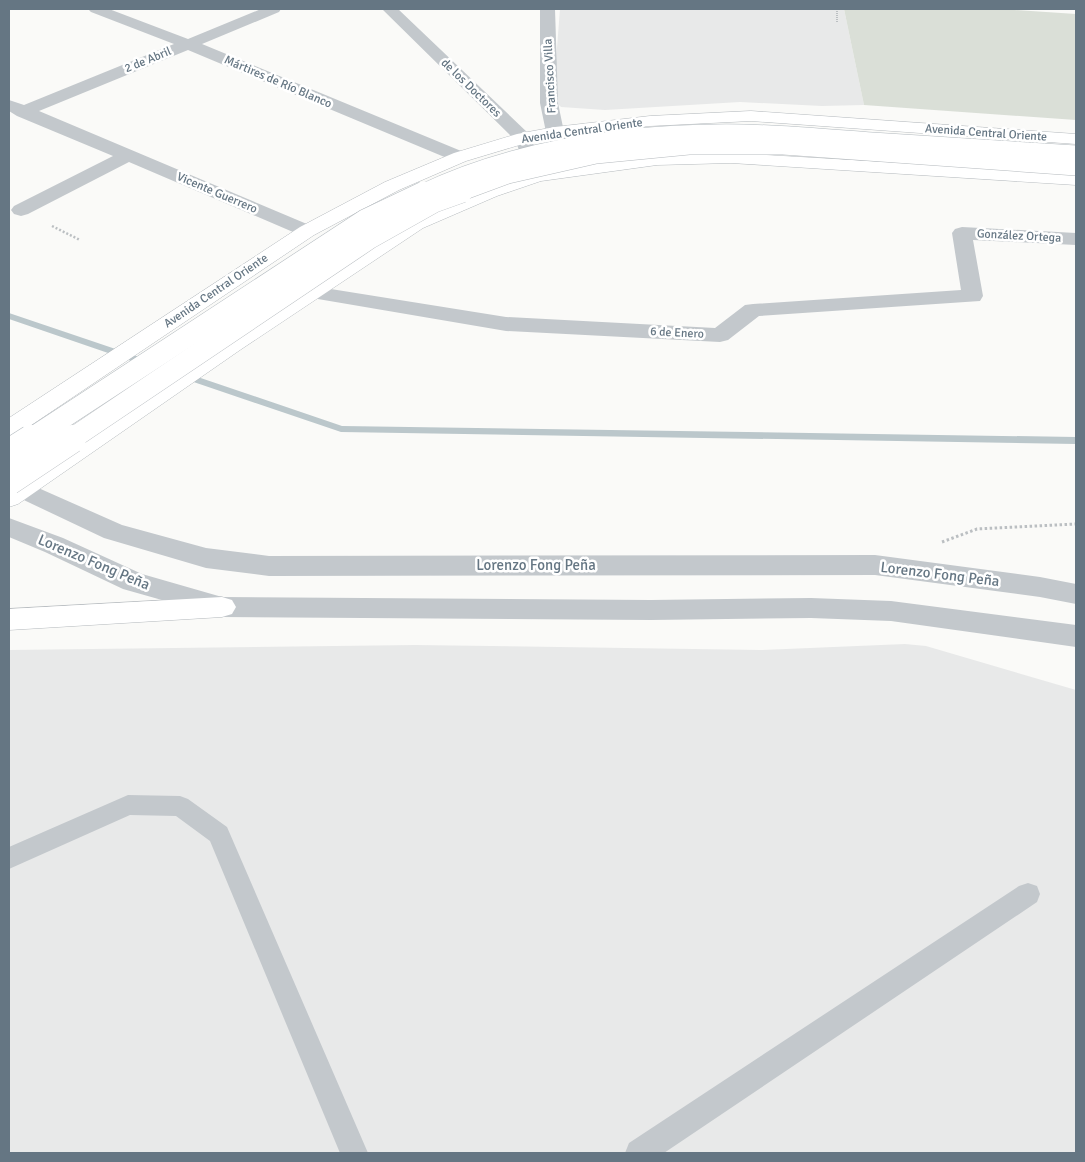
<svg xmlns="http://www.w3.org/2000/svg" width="1085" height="1162" viewBox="0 0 1085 1162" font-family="Signika,sans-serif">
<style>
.built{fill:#e8e9e9}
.green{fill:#dadfd7}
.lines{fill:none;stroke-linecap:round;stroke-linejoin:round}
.stream{fill:#bbc7cb;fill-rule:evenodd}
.primary-casing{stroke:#b5babe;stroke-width:1}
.trunk-casing{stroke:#b4b9bd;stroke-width:1}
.path-far2{stroke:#bbbfc2;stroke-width:2;stroke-dasharray:1 1;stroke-linecap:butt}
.path-far1{stroke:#bbbfc2;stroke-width:2.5;stroke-dasharray:2 2;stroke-linecap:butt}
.path{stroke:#bbbfc2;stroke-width:3;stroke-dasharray:2.5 2.5;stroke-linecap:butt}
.service{fill:#c3c8cc;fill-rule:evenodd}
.minor{fill:#c3c8cc;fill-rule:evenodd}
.tertiary{fill:#c3c8cc;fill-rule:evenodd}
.primary{fill:#fff;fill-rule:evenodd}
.trunk{fill:#fff;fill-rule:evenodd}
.secondary-bridge-far2-casing{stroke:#b3babf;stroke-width:18;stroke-linecap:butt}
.secondary-bridge-far1-casing{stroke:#b3babf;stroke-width:22;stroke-linecap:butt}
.secondary-bridge-casing{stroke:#b3babf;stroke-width:29;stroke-linecap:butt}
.primary-bridge-far2-casing{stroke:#b5babe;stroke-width:18;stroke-linecap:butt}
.primary-bridge-far1-casing{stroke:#b5babe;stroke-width:22;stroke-linecap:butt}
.primary-bridge-casing{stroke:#b5babe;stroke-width:29;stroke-linecap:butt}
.secondary-bridge-far2{stroke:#fff;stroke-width:17}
.secondary-bridge-far1{stroke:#fff;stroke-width:21}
.secondary-bridge{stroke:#fff;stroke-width:28}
.primary-bridge-far2{stroke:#fff;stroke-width:17}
.primary-bridge-far1{stroke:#fff;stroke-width:21}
.primary-bridge{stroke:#fff;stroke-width:28}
.labels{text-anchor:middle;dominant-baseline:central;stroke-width:5;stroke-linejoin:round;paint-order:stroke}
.far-street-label{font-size:12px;fill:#657683;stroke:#fff}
.street-label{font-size:15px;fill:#657683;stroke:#fff}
</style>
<rect width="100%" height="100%" fill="#fafaf8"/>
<path class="built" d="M560 9H844L864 105 822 106 740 102 605 110 561 107 553 99Z
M905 644 926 646 1076 690V1153H9V650L415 645 761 650Z"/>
<path class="green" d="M844 9H1001L1076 14V120L864 105Z"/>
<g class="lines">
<path class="stream" d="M9 313 154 362 155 364 154 366H146L9 319Z
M180 371 342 426 1076 437V444L341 432 176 376 175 374 176 372Z"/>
<g class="primary-casing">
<path id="primary" d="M751 111 1076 134V144L751 121 650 126 555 137 526 143 466 161 399 190 314 235 18 434 9 437V418L300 227 385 182 454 153 517 134 555 127 650 116Z
M731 153 1076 173V185L731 163 657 165 541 181 497 196 423 228 240 350 18 504 9 507V486L224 340 409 220 483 188 538 170 657 155Z"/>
</g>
<g class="trunk-casing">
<path id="trunk" d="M222 597 232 600 236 607 232 614 222 617 9 630V609Z"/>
</g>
<path class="path-far2" d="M837 9V23"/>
<path class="path-far1" d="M52 226 80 240"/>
<path class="path" d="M942 542 977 529 1076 524"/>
<path class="service" d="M128 795 180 796 188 799 227 827 368 1153H340L210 841 176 816 130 815 9 869V847Z
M1028 883 1037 886 1040 894 1037 902 664 1153H625L629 1143 1019 886Z"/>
<path class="minor" d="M88 9H109L188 39 261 9H281L279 12 202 44 466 153 469 157 466 161 460 162 454 161 188 50 39 111 314 227 317 231 314 235 307 237 300 235 129 162 28 214 21 216 14 214 11 210 14 206 113 156 17 116 9 111V100L24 105 174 44 91 12Z
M540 9H555L558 103 564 132 578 171 576 175 569 177 562 175 560 171 546 132 540 103Z
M962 227 1076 233V245L973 240 983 296 980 301 759 316 728 340 720 342 506 331 312 298 305 296 301 292 305 288 312 286 506 317 715 328 745 305 753 304 961 290 952 233 955 229Z
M9 475 122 525 206 548 269 556 875 555 1040 577 1076 584V604L1040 597 875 575 269 576 206 568 104 538 9 493Z
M9 518 63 538 142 574 222 597 651 600 811 598 891 601 1076 625V647L891 621 811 618 651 620 222 617 123 589 45 552 9 537Z"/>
<path class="tertiary" d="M382 9H398L529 134 547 176 545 180 538 182 531 180 515 140Z"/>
<use href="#primary" class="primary"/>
<use href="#trunk" class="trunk"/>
<g class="secondary-bridge-far2-casing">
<path id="secondary-bridge-far2" d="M422 193C509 151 616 134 713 133 766 132 819 137 872 141 940 145 1008 150 1076 154"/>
</g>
<g class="secondary-bridge-far1-casing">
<path id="secondary-bridge-far1" d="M29 440 365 220 424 192"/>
</g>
<g class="secondary-bridge-casing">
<path id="secondary-bridge" d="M9 453 31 439"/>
</g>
<g class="primary-bridge-far2-casing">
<path id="primary-bridge-far2" d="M459 193 508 175 596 155 689 146H783L1076 167"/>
</g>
<g class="primary-bridge-far1-casing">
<path id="primary-bridge-far1" d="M70 440 370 238 434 202 462 192"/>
</g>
<g class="primary-bridge-casing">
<path id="primary-bridge" d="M9 481 72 439"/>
</g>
<use href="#secondary-bridge-far2" class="secondary-bridge-far2"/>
<use href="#secondary-bridge-far1" class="secondary-bridge-far1"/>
<use href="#secondary-bridge" class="secondary-bridge"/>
<use href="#primary-bridge-far2" class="primary-bridge-far2"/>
<use href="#primary-bridge-far1" class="primary-bridge-far1"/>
<use href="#primary-bridge" class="primary-bridge"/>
</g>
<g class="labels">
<g class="far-street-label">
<text transform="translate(148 60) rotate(-22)">2 de Abril</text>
<text transform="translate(550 76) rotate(-93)">Francisco Villa</text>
<text transform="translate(278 82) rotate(23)">Mártires de Río Blanco</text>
<text transform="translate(471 88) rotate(44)">de los Doctores</text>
<text transform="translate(582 131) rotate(-8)">Avenida Central Oriente</text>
<text transform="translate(986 133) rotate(4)">Avenida Central Oriente</text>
<text transform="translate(217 193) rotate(23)">Vicente Guerrero</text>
<text transform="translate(1019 236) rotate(3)">González Ortega</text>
<text transform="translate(216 291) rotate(-34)">Avenida Central Oriente</text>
<text transform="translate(677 333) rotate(3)">6 de Enero</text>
</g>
<g class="street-label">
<text transform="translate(94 562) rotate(23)">Lorenzo Fong Peña</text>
<text x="536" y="565">Lorenzo Fong Peña</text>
<text transform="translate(940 574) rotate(7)">Lorenzo Fong Peña</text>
</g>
</g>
<rect width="1085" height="1162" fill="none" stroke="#657683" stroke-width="20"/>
</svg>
